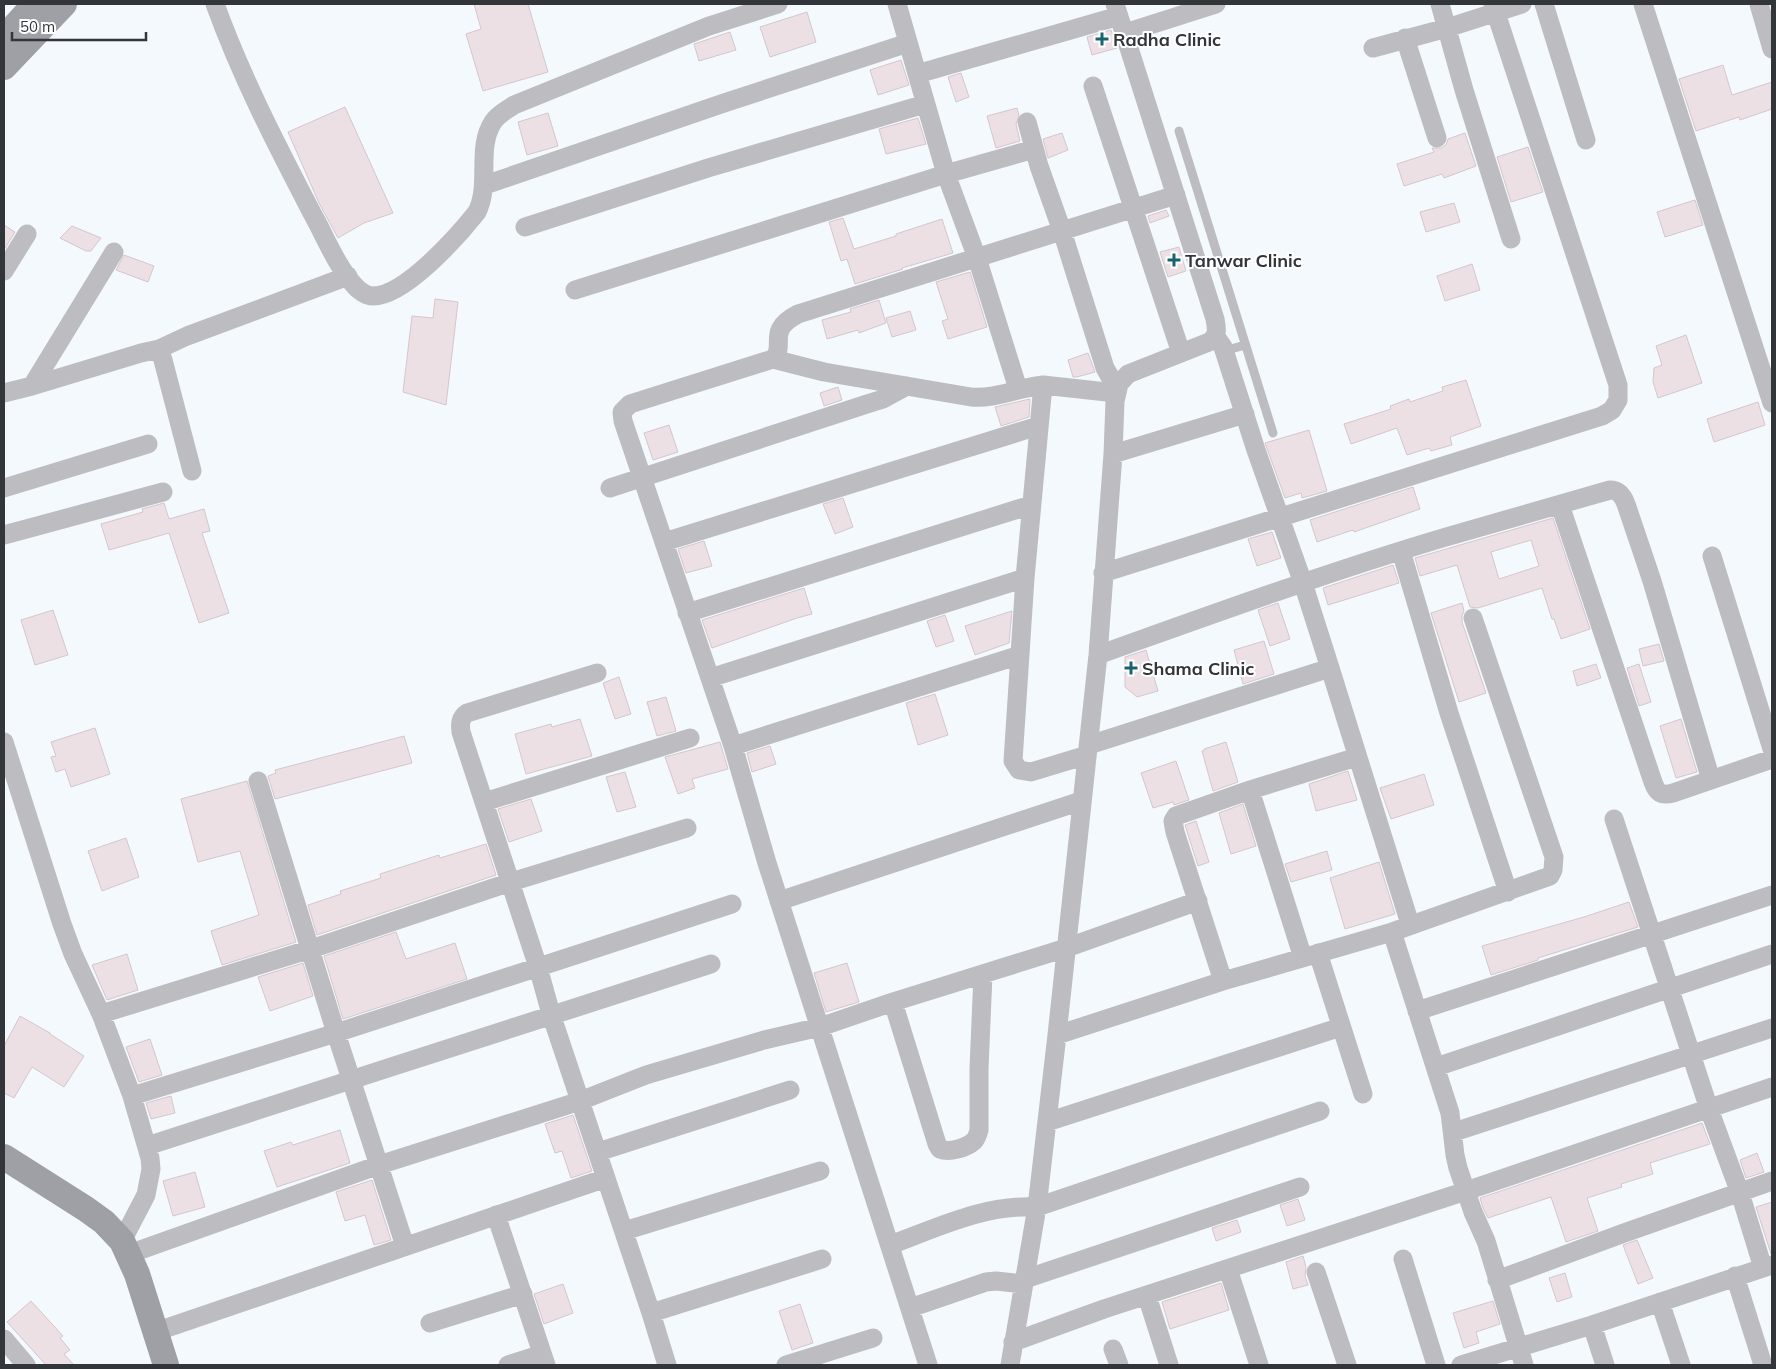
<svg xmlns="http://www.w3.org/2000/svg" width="1776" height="1369" viewBox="0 0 1776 1369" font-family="Mulish,sans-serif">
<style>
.building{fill:#ede0e5;stroke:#d3c7cb;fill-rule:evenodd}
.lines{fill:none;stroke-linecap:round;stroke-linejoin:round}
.lane{stroke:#bcbcc1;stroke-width:9}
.street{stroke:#bcbcc1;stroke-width:19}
.secondary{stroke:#9f9fa6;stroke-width:26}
.poi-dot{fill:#18646e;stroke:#fff;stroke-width:2}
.labels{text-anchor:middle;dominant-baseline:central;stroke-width:4;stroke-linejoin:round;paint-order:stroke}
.poi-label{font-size:18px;font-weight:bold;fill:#323539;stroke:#fff;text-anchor:start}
</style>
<rect width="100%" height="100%" fill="#f4f9fe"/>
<path class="building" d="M474 4H528L548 72 483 91 466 34 481 29Z
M807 12 816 42 770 57 760 27Z
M1111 30 1117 48 1092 55 1087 37Z
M730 32 736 50 699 61 694 44Z
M901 60 909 85 878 95 870 70Z
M1723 65 1732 95 1772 82V109L1740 120 1739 117 1696 131 1679 79Z
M961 73 969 97 956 102 948 77Z
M345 107 393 213 364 223 338 238 319 203 288 132Z
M1017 108 1019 115 1016 124 1020 141 996 148 987 116Z
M548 113 558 146 527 155 518 122Z
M918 118 926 144 886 154 879 129Z
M1062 133 1068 150 1048 158 1043 139Z
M1465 133 1476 166 1444 178 1442 174 1404 186 1397 164 1434 152 1432 148H1441L1446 145 1448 139Z
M1528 147 1543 192 1511 202 1497 157Z
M1695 200 1703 225 1665 237 1657 212Z
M1454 203 1460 222 1426 232 1420 212Z
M1166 210 1169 216 1150 223 1148 216Z
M843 218 854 249 896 236V234L942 219 953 253 902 268 903 269 855 284 847 259 841 261 829 222Z
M4 225 15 232 4 250Z
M72 226 101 238 91 251H86L60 238Z
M1179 247 1186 271 1168 277 1160 252Z
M124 255 154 266 148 282 116 270Z
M1472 264 1480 290 1445 301 1437 276Z
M970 272 987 327 948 339 942 321 948 319 936 282Z
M435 299 458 302 446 405 403 392 412 316 433 318Z
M879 300 886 323 859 333 858 330 827 339 822 320 851 312 850 309Z
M910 311 916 330 892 337 886 318Z
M1686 335 1702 383 1658 398 1653 382 1654 368 1662 365 1656 346Z
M1088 353 1095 372 1077 377H1073L1068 360Z
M1466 380 1481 426 1450 437 1452 445 1431 451 1429 448 1407 455 1397 428 1351 444 1344 424 1391 409 1390 406 1409 399 1410 402 1443 391 1442 387Z
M838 387 842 400 824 406 820 393Z
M1030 399 1029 417 1001 426 995 407Z
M1758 402 1765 425 1714 442 1707 419Z
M669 425 678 452 653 460 644 433Z
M1309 430 1327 491 1302 498 1301 493 1285 498 1265 443Z
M1413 487 1420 509 1354 532 1353 530 1317 542 1310 520Z
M843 498 853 527 835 534 823 504Z
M164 503 169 519 204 509 210 531 202 533 229 613 199 623 169 533 109 550 101 524 143 512 142 509Z
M1553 518 1590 629 1561 639 1554 619H1552L1542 588 1478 608 1470 607 1457 565 1420 576 1415 558ZM1531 540 1539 566 1499 579 1491 552Z
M1272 532 1281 558 1257 566 1248 539Z
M704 541 712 566 686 573 678 549Z
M1393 565 1399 583 1328 605 1323 588Z
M804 588 812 614 797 618 712 648 702 620Z
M1278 603 1290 639 1270 646 1258 610Z
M1462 603 1464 611 1462 616V622L1486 693 1459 702 1431 613Z
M53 610 68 655 35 665 21 620Z
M1012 611 1009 643 975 655 965 626Z
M945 615 954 641 936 647 927 621Z
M1264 641 1274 674 1243 684 1234 650Z
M1659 644 1664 661 1643 666 1639 649Z
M1146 650 1158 691 1137 697 1125 687V657Z
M1596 664 1601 678 1577 686 1573 671Z
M1639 664 1651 702 1639 706 1627 668Z
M619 677 631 714 615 719 603 683Z
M935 694 948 735 918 745 906 703Z
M666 697 676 731 657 736 647 702Z
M580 719 592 756 526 774 515 734 551 724 552 727Z
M1681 719 1697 772 1676 778 1660 726Z
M95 728 110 774 71 787 65 769 56 772 51 757 56 756 51 742Z
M404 736 412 763 275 799 268 776 276 773 275 770Z
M720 742 728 769 692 779 695 788 678 794 665 757Z
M1226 742 1238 782 1213 791 1202 751H1204V749Z
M770 746 776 764 752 772 747 753Z
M1176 761 1189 800 1174 805 1173 802 1153 808 1141 773Z
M1348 771 1357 800 1316 811 1309 784Z
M625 772 636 807 617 812 606 777Z
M1424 774 1434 805 1391 819 1380 788Z
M247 781 296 942 222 965 211 931 259 915 240 851 198 862 181 799Z
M531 799 542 831 509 842 498 809Z
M1243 804 1256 846 1231 854 1219 813Z
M1196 821 1209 862 1198 866 1185 825Z
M126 838 139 877 102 891 88 851Z
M486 844 496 875 317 935 308 905 341 894 340 891 381 878 380 874 439 855 440 858Z
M1327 851 1332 870 1291 882 1285 864Z
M1379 862 1395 914 1345 929 1330 878Z
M1629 902 1638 927 1538 958V960L1491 975 1482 946 1584 917Z
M396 932 406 959 455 943 467 979 343 1019 324 956Z
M127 954 138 990 107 1000 92 965Z
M303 963 313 996 270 1011 258 977Z
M847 963 859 1002 826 1012 814 973Z
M20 1016 50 1033V1034L84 1056 64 1087 32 1067 14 1098 4 1093V1046Z
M150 1039 162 1075 139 1082 126 1047Z
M171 1096 175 1113 151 1119 146 1103Z
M573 1115 592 1171 571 1178 562 1151 555 1153 545 1124Z
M1702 1123 1710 1144 1650 1163 1653 1174 1621 1184 1622 1187 1587 1198 1598 1231 1566 1242 1551 1197 1488 1218 1483 1208 1480 1198Z
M340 1130 350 1163 277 1187 264 1151 291 1142 293 1145Z
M1757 1153 1764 1172 1746 1178 1740 1160Z
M195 1172 205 1207 173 1216 163 1181Z
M372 1180 391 1240 374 1245 365 1215 345 1221 336 1192Z
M1298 1199 1305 1220 1287 1226 1280 1205Z
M1772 1202V1254H1771L1756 1207Z
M1237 1220 1241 1232 1216 1241 1212 1228Z
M1637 1240 1653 1278 1638 1284 1623 1245Z
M1303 1256 1306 1267 1305 1276 1308 1285 1293 1289 1286 1262Z
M1565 1273 1572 1297 1557 1302 1549 1278Z
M1221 1283 1229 1310 1170 1329 1162 1302Z
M563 1284 573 1313 544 1324 534 1294Z
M31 1301 63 1336 60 1338 70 1350 64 1354 74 1365H46L7 1322Z
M1493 1301 1500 1324 1476 1332 1479 1343 1464 1348 1453 1313Z
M800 1304 813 1343 792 1350 779 1311Z"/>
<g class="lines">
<path class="lane" d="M1179 131 1273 433
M1224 351 1245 345"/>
<path class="street" d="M215 4C241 76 276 144 312 213 325 236 336 265 354 285 358 290 366 296 373 296 405 296 458 236 477 212 491 184 476 148 493 122 498 114 507 110 514 105L709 26 778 4
M897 4 946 174 977 258 1018 389
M1440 4 1464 90 1511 239
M1544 4 1586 140
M1643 4 1772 403
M1759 4 1772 49
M1125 33 1216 4
M1405 38 1437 138
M1373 48 1447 28 1522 4
M917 74 1119 16
M1093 86 1181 353
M1027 122 1039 166 1062 231 1105 368 1113 382 1119 384
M485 185 724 103 908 43
M525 227 708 168 925 104
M4 271 27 234
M575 290 946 174 1034 149
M1216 337 1223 347 1256 450 1303 583 1330 668 1410 924
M159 349 187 336 348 276
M773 359 824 372 971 397C996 399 1018 388 1043 385L1116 393
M1043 385 1025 578 1013 761 1019 770 1031 772 1087 755
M32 386 114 252
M4 393 32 386 141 353 159 349 163 360 192 471
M1113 454 1245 414
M4 488 148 444
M610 488 867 404 883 399 907 386
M1560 505 1653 782C1657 793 1661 796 1673 793L1772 759
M4 535 163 492
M664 542 1038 426
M1401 551 1449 713 1508 892
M1712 556 1772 749
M1103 573 1602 416 1612 410 1618 400V385L1493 4
M687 613 1031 505
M1098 655C1213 614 1328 572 1446 537 1500 521 1555 506 1610 490 1619 490 1623 496 1626 504L1652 581 1711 780
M597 673 467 713C460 718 460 724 461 732L538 967 551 1014 651 1313 667 1365
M710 678 1025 578
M4 742 62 924 73 954 101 1014 132 1096 150 1158 151 1169 146 1195 122 1241
M1089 745 1330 668
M733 746 1020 655
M258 781 336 1033 405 1246
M1250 790 1303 958
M484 802 690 738
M1614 819 1709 1109 1740 1193 1763 1268
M779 901 1081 801
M1392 932 1450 1113 1455 1155 1458 1168 1473 1212 1486 1241 1524 1365
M1318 953 1363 1094
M1223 981 1175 832 1173 821 1176 816 1250 790 1357 757
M893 1002 937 1144 940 1149C949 1153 966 1148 974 1141 977 1138 978 1134 979 1130V1068L983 975
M1417 1011 1772 895
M101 1014 311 949 511 882 687 828
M1057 1035 1223 981 1392 932 1550 876 1553 870 1554 857 1473 618
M1436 1067 1772 954
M132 1096 336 1033 732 904
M1047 1122 1341 1027
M1454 1132 1772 1028
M147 1146C335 1086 523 1023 711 964
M598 1152 790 1090
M496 1215 546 1365
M624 1231 820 1171
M890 1245C937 1228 985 1204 1037 1207L1320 1111
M129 1254 379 1165 580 1101 646 1075 764 1040 820 1027 893 1002 1066 948 1198 901
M1403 1259 1436 1365
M1228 1269 1259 1365
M1316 1272 1347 1365
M1735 1276 1763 1365
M1025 1279 1300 1187
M1497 1280 1624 1233 1772 1181
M1147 1296 1169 1365
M1660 1302 1681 1365
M910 1308 986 1282 996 1281 1024 1284
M651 1313 822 1259
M430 1323 523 1294
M1592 1325 1605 1365
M155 1332 606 1178
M4 1339 26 1365
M1013 1342 1104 1309 1466 1191 1772 1087
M1113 1349 1119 1365
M508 1365 542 1354
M786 1365 873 1338
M928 1365 767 863 733 746 623 421 622 412 630 404 773 359C787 345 765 331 798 314L1176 195
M1010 1365 1037 1207 1057 1035 1098 655 1113 454 1115 401 1119 384 1128 374 1209 342C1218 337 1217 329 1215 319L1115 4
M1461 1365 1592 1325 1772 1265"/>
<path class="secondary" d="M4 38 35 4
M4 67 64 4
M4 1157 86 1209 104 1222 122 1241 137 1274 166 1365"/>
</g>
<g class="poi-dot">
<path d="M1099.5 31.5h5v5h5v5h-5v5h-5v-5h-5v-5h5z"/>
<path d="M1171.5 252.5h5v5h5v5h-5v5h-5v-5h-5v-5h5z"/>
<path d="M1128.5 660.5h5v5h5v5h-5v5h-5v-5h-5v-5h5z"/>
</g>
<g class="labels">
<g class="poi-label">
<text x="1113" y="39">Radha Clinic</text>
<text x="1185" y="260">Tanwar Clinic</text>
<text x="1142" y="668">Shama Clinic</text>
</g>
</g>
<rect width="1776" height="1369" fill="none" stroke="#323539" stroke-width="10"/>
<path d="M12 32v8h134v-8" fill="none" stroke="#323539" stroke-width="2.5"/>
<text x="20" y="32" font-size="15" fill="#323539" stroke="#ffffff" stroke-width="4" paint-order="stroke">50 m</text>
</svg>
